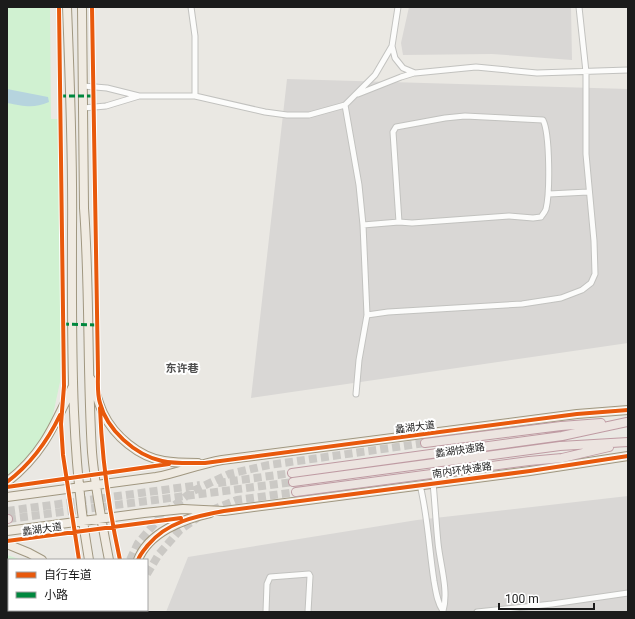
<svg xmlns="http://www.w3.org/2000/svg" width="635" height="619" viewBox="0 0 635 619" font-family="Roboto,'Noto Sans SC',sans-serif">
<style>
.residential{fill:#d9d7d5}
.park{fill:#d0f1d1}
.water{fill:#b6d4de}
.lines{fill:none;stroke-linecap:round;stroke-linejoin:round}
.trunk-tunnel{stroke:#cbc9c5;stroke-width:8;stroke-dasharray:8 4;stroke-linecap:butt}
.minor-casing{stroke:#c2c2bf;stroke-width:7}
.primary-casing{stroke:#a09780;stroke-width:10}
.trunk-casing{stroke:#bf9ba3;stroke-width:10}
.minor{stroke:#fcfcfb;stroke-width:5}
.primary{stroke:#f0ebe2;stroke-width:8}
.trunk{stroke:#ece4e0;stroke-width:8}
.quiet{stroke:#00873e;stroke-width:3;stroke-dasharray:6 3;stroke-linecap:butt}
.cycleway-casing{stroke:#fff;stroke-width:6}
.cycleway{stroke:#e8590c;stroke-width:4}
.labels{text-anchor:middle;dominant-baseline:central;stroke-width:4;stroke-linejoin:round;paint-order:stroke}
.street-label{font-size:10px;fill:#1b1b1b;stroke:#fff}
.neighbourhood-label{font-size:11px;font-weight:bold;fill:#4e4e4e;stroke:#fff}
</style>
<rect width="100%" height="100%" fill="#eae8e3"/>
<path class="residential" d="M409 7H571L572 60 492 54 403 55 401 43Z
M287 79 628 89V343L251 398Z
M628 496V612H166L188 557 417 520Z"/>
<path class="park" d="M7 7H50L51 119H58L63 275 60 382 51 424 25 462 7 475Z
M7 555 22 560H9V610H77L79 612H7Z"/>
<path class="water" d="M7 89 48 97 49 102C33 109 24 106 7 103Z"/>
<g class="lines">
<path class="trunk-tunnel" d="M218 483 292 473
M212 510 237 500 296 492
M7 511 200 485
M8 519 293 482
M130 560 138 543 162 515 193 491 229 474 269 465 425 443
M147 574 159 554 180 530 200 516
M115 612V610"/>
<g class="minor-casing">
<path id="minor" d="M191 7 195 36V96
M392 46 395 58 403 68 415 73 476 67 537 73 628 70
M83 86 107 88 139 96 106 106 83 108
M358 94 401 77 414 73
M139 96H195L265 112 287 115H309L345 105 375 75 392 46 398 7
M345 105 359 185 363 225 367 315 359 360 356 394
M549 194 588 192
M363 225 399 222 412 223 509 216 533 218 541 217C543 214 545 212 546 209 550 193 550 134 543 120L465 116 445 118 396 127 393 132 399 222
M367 315 388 312 522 304 561 298 582 290 591 283 595 274 594 241 586 154V72L579 7
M420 485C428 517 429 549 434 581 436 592 437 602 443 611 449 591 440 564 438 543 436 523 435 503 433 483
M266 612 267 584 270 577 309 574 310 576 308 612
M477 612 552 604 628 593"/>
</g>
<g class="primary-casing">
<path id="primary" d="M67 7C70 82 73 156 72 231 72 340 70 452 89 560
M82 7 84 208C90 289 87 371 92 452 95 488 102 524 109 560
M91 379C95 390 98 402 103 413 114 436 139 457 164 461 175 463 187 463 198 463
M7 482C42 455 54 426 72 388
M7 497 156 477C178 473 199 464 222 460L577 414 628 410
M7 531 144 513 183 509 224 511 530 471 628 456
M7 544 29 553 42 560
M138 560C148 533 183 519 210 513
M85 610 86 612
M97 610 98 612
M120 610V612
M128 612V610"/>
</g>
<g class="trunk-casing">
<path id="trunk" d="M425 443 561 426 601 423
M292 473 562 436 627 422
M293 482 560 446 628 442
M296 492 529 461 562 458 609 447
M7 519H8"/>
</g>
<use href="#minor" class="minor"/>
<use href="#primary" class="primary"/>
<use href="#trunk" class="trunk"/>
<path class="quiet" d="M60 96H94
M63 324 97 325
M86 610V612
M130 610 131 612"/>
<g class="cycleway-casing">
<path id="cycleway" d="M59 7 64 386 61 424 63 455 79 560
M92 7 98 373C98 382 97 394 100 403 107 430 135 455 162 461 176 464 191 463 205 463L577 414 628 410
M100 408C102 459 109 510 120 560
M7 482C31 464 47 442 60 415
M7 487 169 464
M7 541 181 518
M138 560C140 554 144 550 148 545 167 522 196 516 224 511L530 471 628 456"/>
</g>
<use href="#cycleway" class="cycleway"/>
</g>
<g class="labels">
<g class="street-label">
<text transform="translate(415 427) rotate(-7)">蠡湖大道</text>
<text transform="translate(460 450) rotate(-8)">蠡湖快速路</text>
<text transform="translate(462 470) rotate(-8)">南内环快速路</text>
<text transform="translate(42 529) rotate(-8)">蠡湖大道</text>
</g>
<g class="neighbourhood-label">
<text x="182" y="368">东许巷</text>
</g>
</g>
<rect width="635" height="619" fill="none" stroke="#1b1b1b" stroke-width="16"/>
<rect x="8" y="559" width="140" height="52" fill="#ffffff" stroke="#a4a4a4"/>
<rect x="16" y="572" width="20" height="6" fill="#e8590c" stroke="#a4a4a4"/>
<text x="44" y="579" font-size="12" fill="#1b1b1b">自行车道</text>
<rect x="16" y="592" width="20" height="6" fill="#00873e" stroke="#a4a4a4"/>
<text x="44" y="599" font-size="12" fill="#1b1b1b">小路</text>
<path d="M499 603v6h95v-6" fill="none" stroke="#1b1b1b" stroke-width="2"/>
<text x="505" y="603" font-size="12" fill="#1b1b1b" stroke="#ffffff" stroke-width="3" paint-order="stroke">100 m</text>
</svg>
